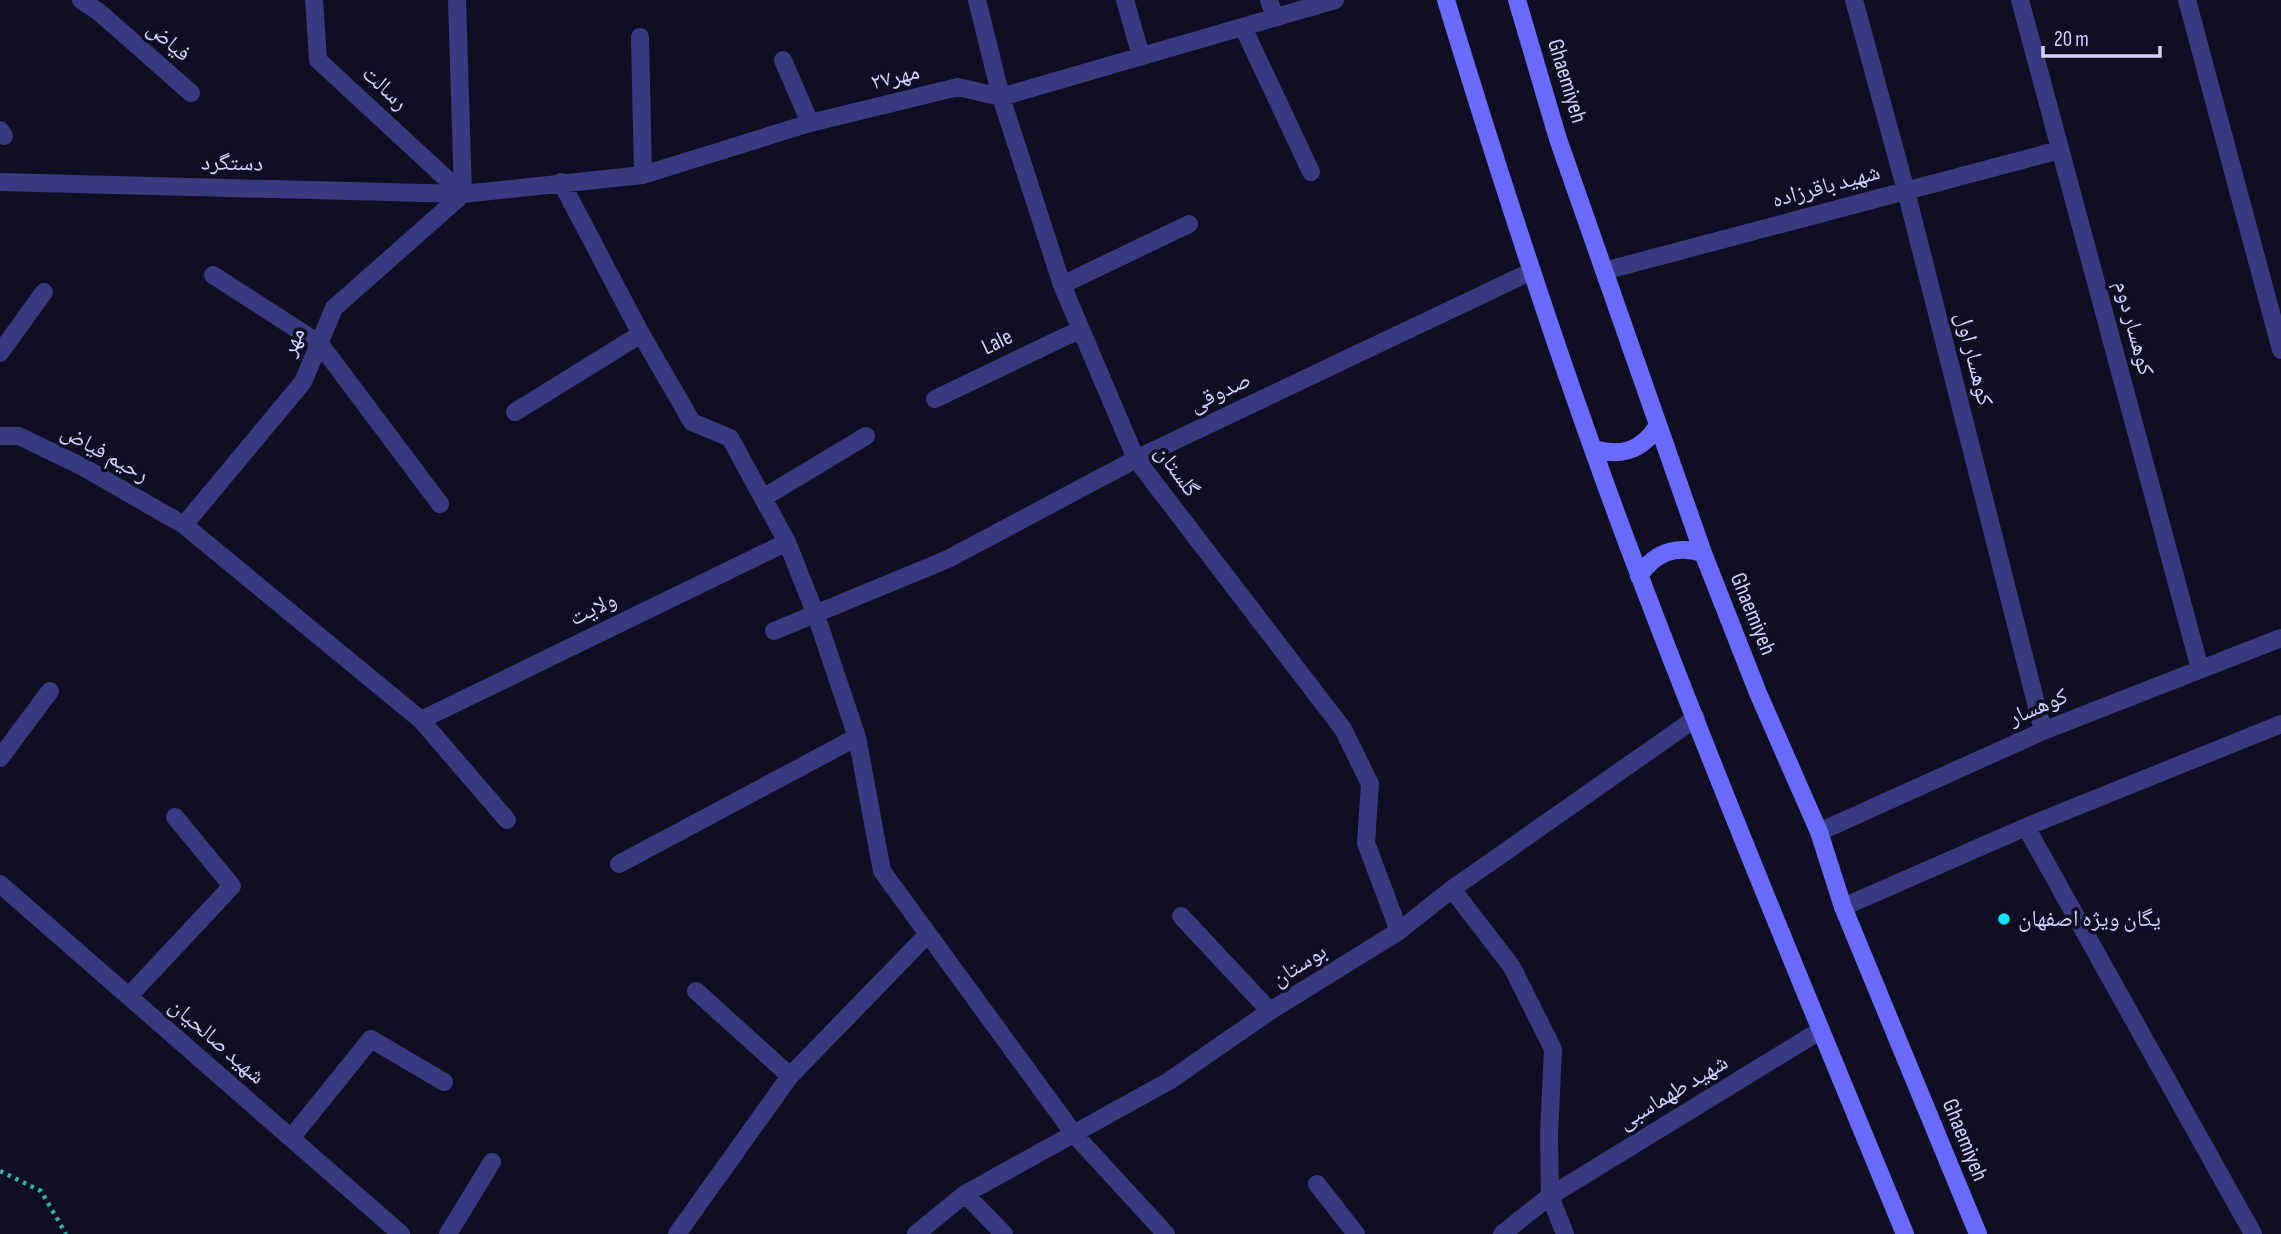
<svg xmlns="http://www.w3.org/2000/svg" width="2281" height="1234" viewBox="0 0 2281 1234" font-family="'Sofia Sans Condensed','Noto Naskh Arabic',sans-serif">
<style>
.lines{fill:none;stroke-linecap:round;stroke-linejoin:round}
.path{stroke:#30b2a4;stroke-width:4.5;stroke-dasharray:3.5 5;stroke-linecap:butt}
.minor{stroke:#3a3a80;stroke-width:18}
.tertiary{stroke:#3a3a80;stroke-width:18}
.secondary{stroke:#686bfd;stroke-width:18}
.poi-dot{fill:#04e8f6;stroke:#100e22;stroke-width:2.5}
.labels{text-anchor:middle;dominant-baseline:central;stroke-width:7;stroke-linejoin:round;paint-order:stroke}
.street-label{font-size:23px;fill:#d3d0fe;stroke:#100e22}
.poi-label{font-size:23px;fill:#d3d0fe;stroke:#100e22;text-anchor:start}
</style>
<rect width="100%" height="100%" fill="#100e22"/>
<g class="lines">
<path class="path" d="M0 1171 41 1191 66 1234"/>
<path class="minor" d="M81 0 99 12 191 93
M314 0 318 60 463 194
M457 0 463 194
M977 0 1001 97 1062 285 1136 459 1343 729 1370 784 1366 843 1399 931
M1125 0 1141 56
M1269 0 1275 18
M1854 0 1906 191 2043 731
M2020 0 2200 669
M2187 0 2281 350
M1243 27 1311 172
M640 37 643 175
M783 60 810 123
M0 130 4 136
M0 182 463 194 643 175 810 123 958 87 1001 97 1335 0
M561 182 641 334 692 422 730 438 787 542 816 615 857 737 882 871 1074 1134 1166 1234
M1604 271 2060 150
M213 275 320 344 440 504
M1062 285 1189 224
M0 353 44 292
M935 399 1081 329
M515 412 641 334
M0 436H19L83 467 184 525 421 720 507 820
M763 498 866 436
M184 525 303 382 334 308 463 194
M774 631 948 559 1136 459 1532 271
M421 720 787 542
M0 758 50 691
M2026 827 2253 1234
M1819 832 2043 731 2281 638
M619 864 857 737
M1452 889 1512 967 1553 1049 1549 1135 1550 1196 1565 1234
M1843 907 2026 827 2281 724
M1181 916 1270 1011
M696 991 790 1076
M129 996 232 886 175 817
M291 1138 371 1039 444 1082
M1317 1184 1356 1234
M965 1194 1004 1234
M448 1234 492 1162
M677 1234 790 1076 927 935
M916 1234 965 1194 1169 1081 1270 1011 1399 931 1452 889 1696 718
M1502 1234 1550 1196 1821 1030"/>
<path class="tertiary" d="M0 884 401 1234"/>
<path class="secondary" d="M1446 0C1505 194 1568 388 1640 577 1724 798 1815 1016 1905 1234
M1517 0 1558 139 1703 553 1758 693 1819 832 1843 907 1978 1234
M1594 449C1621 457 1641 451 1657 427
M1639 576C1655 552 1675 545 1703 553"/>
</g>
<circle class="poi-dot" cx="2004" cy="919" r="7"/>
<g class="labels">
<g class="street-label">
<text transform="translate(169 41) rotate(41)">فیاض</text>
<text transform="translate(895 77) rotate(-14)">مهر۲۷</text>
<text transform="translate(1567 81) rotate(73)">Ghaemiyeh</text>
<text transform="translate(385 88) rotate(43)">رسالت</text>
<text transform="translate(232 163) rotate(1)">دستگرد</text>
<text transform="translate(1826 186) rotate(-15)">شهید باقرزاده</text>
<text transform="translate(2134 328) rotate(75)">کوهسار دوم</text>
<text transform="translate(293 342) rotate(-67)">مهر</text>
<text transform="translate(997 342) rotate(-26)">Lale</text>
<text transform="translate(1974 359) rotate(76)">کوهسار اول</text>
<text transform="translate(1220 392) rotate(-25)">صدوقی</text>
<text transform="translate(105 453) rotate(29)">رحیم فیاض</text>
<text transform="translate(1177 471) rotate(54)">گلستان</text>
<text transform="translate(593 609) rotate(-26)">ولایت</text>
<text transform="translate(1753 614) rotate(68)">Ghaemiyeh</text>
<text transform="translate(2038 707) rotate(-23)">کوهسار</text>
<text transform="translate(1299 965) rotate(-32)">بوستان</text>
<text transform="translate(217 1041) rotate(41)">شهید صالحیان</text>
<text transform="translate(1673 1092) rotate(-31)">شهید طهماسبی</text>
<text transform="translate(1965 1140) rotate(68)">Ghaemiyeh</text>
</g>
<g class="poi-label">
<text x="2018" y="919">یگان ویژه اصفهان</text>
</g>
</g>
<path d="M2043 46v10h117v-10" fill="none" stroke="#d3d0fe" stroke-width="3.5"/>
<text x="2054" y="46" font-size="21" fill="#d3d0fe" stroke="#100e22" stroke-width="5" paint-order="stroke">20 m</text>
</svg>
